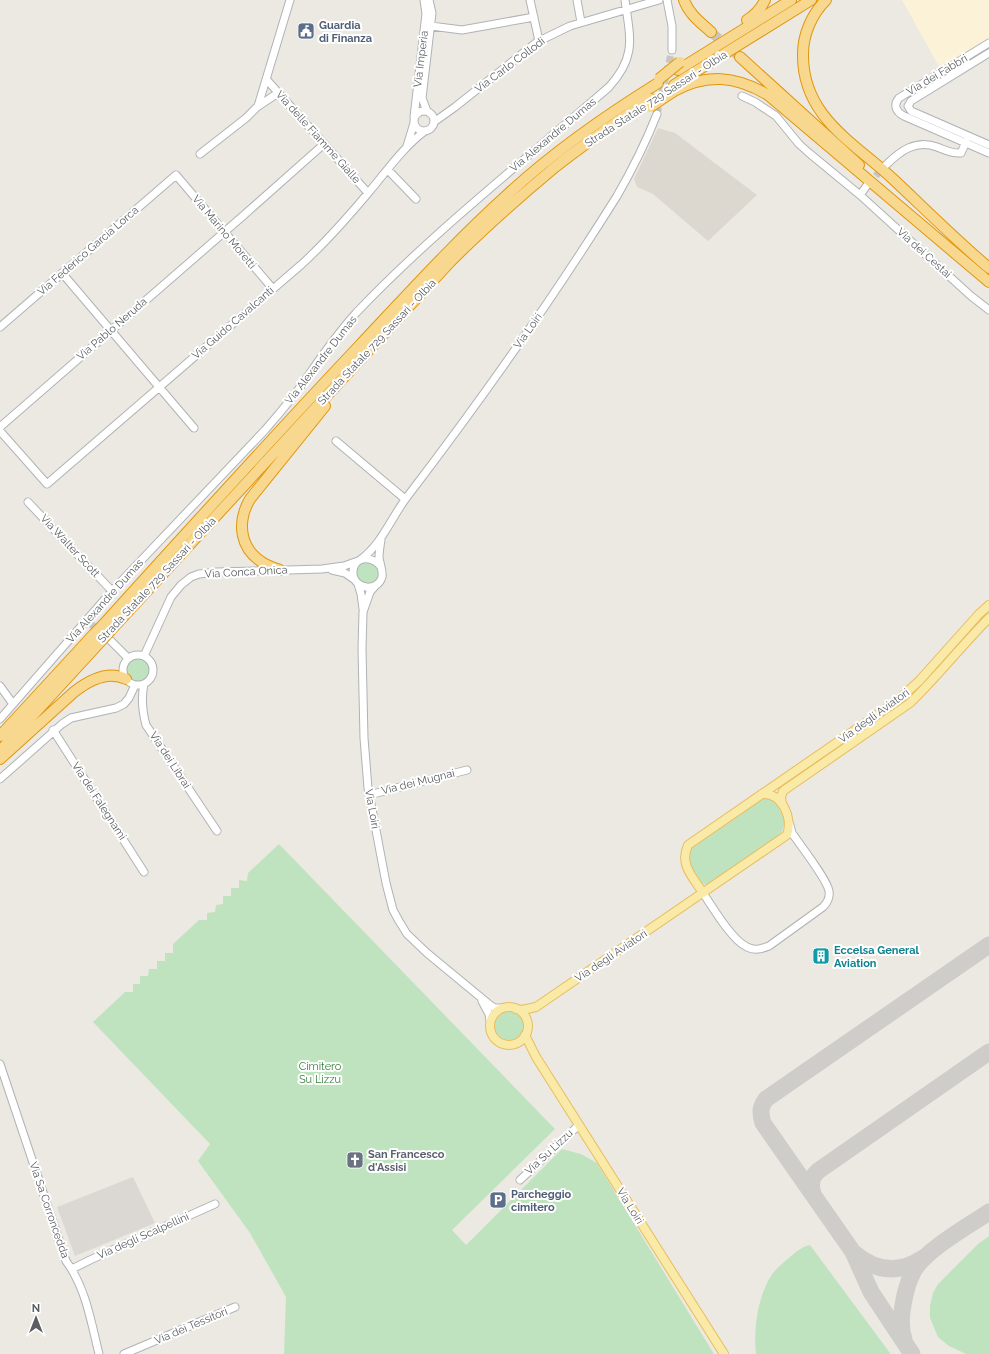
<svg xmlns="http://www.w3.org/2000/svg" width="989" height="1354" viewBox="0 0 989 1354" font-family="Raleway,sans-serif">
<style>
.commercial{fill:#fcf2d7}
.industrial{fill:#dbd8d4}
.education{fill:#dcd8d0}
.green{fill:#c0e3bf}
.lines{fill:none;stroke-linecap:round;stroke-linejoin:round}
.taxiway{stroke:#cecdca;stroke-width:17}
.minor-tunnel{stroke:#c8c6c2;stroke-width:7;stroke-dasharray:7 3.5;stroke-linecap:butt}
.highway-tunnel{stroke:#c8c6c2;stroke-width:10;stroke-dasharray:10 5;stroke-linecap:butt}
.minor-casing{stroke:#afb3b6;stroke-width:9}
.major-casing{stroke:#e9bc5e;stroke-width:10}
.highway-casing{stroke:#e1960d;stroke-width:12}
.minor{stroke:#fff;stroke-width:7}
.major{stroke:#faeaa8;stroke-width:8}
.highway{stroke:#f7d88e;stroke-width:10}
.highway-bridge-casing{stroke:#e1960d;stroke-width:12;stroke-linecap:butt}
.highway-bridge{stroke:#f7d88e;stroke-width:10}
.labels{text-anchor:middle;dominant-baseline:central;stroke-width:4;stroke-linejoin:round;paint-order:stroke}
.service-label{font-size:11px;font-weight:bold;fill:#4e5e75;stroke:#fff;text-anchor:start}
.street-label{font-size:11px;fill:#5a5e62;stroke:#fff}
.culture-label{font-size:11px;font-weight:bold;fill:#0d838f;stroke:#fff;text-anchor:start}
.park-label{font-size:11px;fill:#39823a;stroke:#fff}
.worship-label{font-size:11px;font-weight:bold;fill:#5b616d;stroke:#fff;text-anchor:start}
</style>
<rect width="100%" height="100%" fill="#ece9e2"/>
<path class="commercial" d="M902 0H989V40L941 70Z"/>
<path class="industrial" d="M133 1177 155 1223 75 1256 57 1207Z"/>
<path class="education" d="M658 128 675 133 757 195 708 241 653 194 637 187 634 179Z"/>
<path class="green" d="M356 573a11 11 0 1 1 22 0a11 11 0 1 1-22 0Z
M127 670a11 11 0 1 1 22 0a11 11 0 1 1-22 0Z
M770 797 776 802 785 821 782 831 780 835 711 882 707 885 701 883C693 870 686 864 691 848L763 798Z
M279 844 555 1129 452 1230 466 1245 562 1149 581 1154 597 1163 714 1354H284L286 1297 250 1233 198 1161 210 1144 93 1022 125 992H133V984H140V976H148L149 969H157V961H165V953H173V944L199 920H207V913L215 912 216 905 223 904V896H231V888H239V880L247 881 248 873Z
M494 1026a15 15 0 1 1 30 0a15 15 0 1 1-30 0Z
M989 1236V1354H966L949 1346 938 1337 930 1318V1306L933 1293 938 1284 978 1244Z
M810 1245 890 1353V1354H756C753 1329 758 1294 773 1273 778 1267 785 1261 791 1256 797 1251 802 1247 810 1245Z"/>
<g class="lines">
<path class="taxiway" d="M813 1194C810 1185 811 1177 818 1171L989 1052
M854 1253C876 1272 899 1274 923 1258
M904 1339C900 1328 901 1316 903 1305 905 1293 908 1281 914 1270 927 1249 968 1226 989 1212
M912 1354 871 1292 853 1252 763 1123C760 1113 760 1107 766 1099L989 945"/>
<path class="minor-tunnel" d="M657 114 672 50
M869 184 884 166
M90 623 100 632"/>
<path class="highway-tunnel" d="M711 32 740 57"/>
<g class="minor-casing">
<path id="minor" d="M530 0 539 41
M577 0 581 22
M667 0 672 26V50
M431 26 462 30 534 17
M989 43 899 98C893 105 896 112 904 116L989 153
M989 53 911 101 908 106 911 111 989 145
M267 80 368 193
M742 96 755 102 776 116 799 144 809 153 860 195 971 296 989 310
M257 107 278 93
M414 121a10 10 0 1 1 20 0a10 10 0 1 1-20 0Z
M427 111 422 98 432 13 429 0
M414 117 426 14 424 0
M434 122 455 107 537 42 570 26 659 0
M407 146 414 123
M200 154 246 118 258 106 290 0
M886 165C900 151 916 139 937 147 945 150 952 154 961 153L966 142
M388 170 416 199
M860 195 868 184
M62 273 194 428
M0 327 176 175 273 289
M0 427 244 215 324 144
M0 431 47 484 302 264C326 242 348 217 369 192 386 172 404 146 425 131
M336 441 405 499
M28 502 112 591
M360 560C382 544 391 518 407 497 481 400 552 300 617 196 632 170 646 142 657 114
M381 567C373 556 355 555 353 571 351 588 377 594 382 577 383 571 380 564 379 558 379 552 380 546 381 540
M332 570 345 573 355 580
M358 584 361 594 363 609
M376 585 370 592 363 612 362 649 364 738 368 788 386 883 393 910 399 921 407 934 427 953 490 1005 495 1008H502
M111 641 128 658
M123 670a15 15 0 1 1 30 0a15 15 0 1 1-30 0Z
M144 656 171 597 181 585 191 577 199 574 217 572 322 569 344 566 358 561
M144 684C141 698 142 710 146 725L217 831
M0 686 13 704
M0 719 112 591 265 430C280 413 295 395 308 376 323 354 338 333 356 313 434 231 524 161 609 87 637 56 630 38 625 0
M53 730 144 872
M0 779 62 724 71 718 116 708 124 704 129 698 135 685
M369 795 467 770
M703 893C713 908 732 940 747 947 755 951 761 949 769 946L823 907C828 902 830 897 829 891 827 879 800 845 792 833L790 825
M482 1001 489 1014 490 1021
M0 1064 66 1261C86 1288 91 1322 99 1354
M520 1180 579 1125
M72 1269 90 1260 215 1204
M124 1354 235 1307"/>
</g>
<g class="major-casing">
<path id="major" d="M782 804 781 797 783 791 910 703C938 676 962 645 989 618
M703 893C693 877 679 865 688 845L897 701 919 681 979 614 989 605
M490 1026a19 19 0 1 1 38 0a19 19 0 1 1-38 0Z
M516 1009 522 1010 536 1007 787 835C793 818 782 792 762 794
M525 1035 536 1057 724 1354"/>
</g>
<g class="highway-casing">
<path id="highway" d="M684 0C689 14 700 22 711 32
M826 0C812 14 803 34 803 54 802 116 853 142 893 179 925 209 956 240 989 268
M747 20C755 15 761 9 765 0
M740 57 859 165
M678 70 791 0
M674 85 811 0
M674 91C707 73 736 76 768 95L989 282
M280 570C275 568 270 567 265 564 240 550 236 523 250 499L325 406
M102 626C187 532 272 438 359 346 407 295 455 242 507 195 553 152 605 116 658 83
M110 631 450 262C483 229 518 198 554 168 585 143 618 121 651 99
M0 736 94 634
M0 751 102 640
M0 759 74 692C88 681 108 670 126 679"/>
</g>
<use href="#minor" class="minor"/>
<use href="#major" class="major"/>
<use href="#highway" class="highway"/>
<g class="highway-bridge-casing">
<path id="highway-bridge" d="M659 79 680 62
M650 107 674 91
M94 634 102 626
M102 640 110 631"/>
</g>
<use href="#highway-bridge" class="highway-bridge"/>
</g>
<defs>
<g id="civic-square" transform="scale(0.9)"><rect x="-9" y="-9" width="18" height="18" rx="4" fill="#5c6f8a" stroke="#fff"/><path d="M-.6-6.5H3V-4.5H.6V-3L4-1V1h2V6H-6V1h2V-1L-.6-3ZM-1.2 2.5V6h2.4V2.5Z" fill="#fff"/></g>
<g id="building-square" transform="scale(0.9)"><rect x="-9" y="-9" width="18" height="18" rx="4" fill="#0f9aa8" stroke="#fff"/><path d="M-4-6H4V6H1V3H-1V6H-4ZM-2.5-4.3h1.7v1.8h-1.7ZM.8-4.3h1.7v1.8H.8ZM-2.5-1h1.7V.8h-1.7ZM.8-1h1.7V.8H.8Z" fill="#fff"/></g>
<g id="church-square" transform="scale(0.9)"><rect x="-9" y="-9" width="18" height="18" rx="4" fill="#6b7280" stroke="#fff"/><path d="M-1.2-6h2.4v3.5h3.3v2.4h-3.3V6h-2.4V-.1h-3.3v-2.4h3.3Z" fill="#fff"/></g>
<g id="parking-square" transform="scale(0.9)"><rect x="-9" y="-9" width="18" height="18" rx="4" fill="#5c6f8a" stroke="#fff"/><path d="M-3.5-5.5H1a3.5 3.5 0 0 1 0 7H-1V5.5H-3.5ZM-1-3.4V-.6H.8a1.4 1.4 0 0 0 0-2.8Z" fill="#fff"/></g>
</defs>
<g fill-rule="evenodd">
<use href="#civic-square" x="306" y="31"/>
<use href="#building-square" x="821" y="956"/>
<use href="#church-square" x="355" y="1160"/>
<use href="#parking-square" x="498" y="1200"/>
</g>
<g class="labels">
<g class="service-label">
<text x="319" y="25">Guardia<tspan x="319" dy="13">di Finanza</tspan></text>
<text x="511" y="1194">Parcheggio<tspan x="511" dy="13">cimitero</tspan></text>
</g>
<g class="street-label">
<text transform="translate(421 59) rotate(-83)">Via Imperia</text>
<text transform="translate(510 65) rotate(-37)">Via Carlo Collodi</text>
<text transform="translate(937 75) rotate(-31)">Via dei Fabbri</text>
<text transform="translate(656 99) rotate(-33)">Strada Statale 729 Sassari - Olbia</text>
<text transform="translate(553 135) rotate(-40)">Via Alexandre Dumas</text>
<text transform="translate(318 137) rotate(48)">Via delle Fiamme Gialle</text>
<text transform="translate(224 232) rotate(50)">Via Marino Moretti</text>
<text transform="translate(88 251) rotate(-41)">Via Federico Garcia Lorca</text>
<text transform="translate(924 253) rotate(42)">Via dei Cestai</text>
<text transform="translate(233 323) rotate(-41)">Via Guido Cavalcanti</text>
<text transform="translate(112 329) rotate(-41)">Via Pablo Neruda</text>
<text transform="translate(528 331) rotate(-55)">Via Loiri</text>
<text transform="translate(377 342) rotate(-47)">Strada Statale 729 Sassari - Olbia</text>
<text transform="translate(321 360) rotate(-52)">Via Alexandre Dumas</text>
<text transform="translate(70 546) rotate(47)">Via Walter Scott</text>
<text transform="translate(246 572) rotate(-3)">Via Conca Onica</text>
<text transform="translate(157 580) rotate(-47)">Strada Statale 729 Sassari - Olbia</text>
<text transform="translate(105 601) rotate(-48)">Via Alexandre Dumas</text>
<text transform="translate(874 716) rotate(-36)">Via degli Aviatori</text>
<text transform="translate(170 760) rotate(57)">Via dei Librai</text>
<text transform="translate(418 782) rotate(-14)">Via dei Mugnai</text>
<text transform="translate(99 801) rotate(57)">Via dei Falegnami</text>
<text transform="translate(372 809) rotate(80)">Via Loiri</text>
<text transform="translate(611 956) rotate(-34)">Via degli Aviatori</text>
<text transform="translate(549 1152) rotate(-43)">Via Su Lizzu</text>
<text transform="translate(630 1206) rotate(58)">Via Loiri</text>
<text transform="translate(49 1210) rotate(71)">Via Sa Corroncedda</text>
<text transform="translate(143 1236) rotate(-24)">Via degli Scalpellini</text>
<text transform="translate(191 1326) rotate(-23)">Via dei Tessitori</text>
</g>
<g class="culture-label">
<text x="834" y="950">Eccelsa General<tspan x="834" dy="13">Aviation</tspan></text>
</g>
<g class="park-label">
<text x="320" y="1066">Cimitero<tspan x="320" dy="13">Su Lizzu</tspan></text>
</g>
<g class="worship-label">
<text x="368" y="1154">San Francesco<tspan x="368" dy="13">d'Assisi</tspan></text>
</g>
</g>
<g transform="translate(36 1318)" stroke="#ffffff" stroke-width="3" paint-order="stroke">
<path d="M0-3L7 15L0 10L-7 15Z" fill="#5a5e62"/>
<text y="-6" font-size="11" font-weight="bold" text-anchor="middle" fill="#5a5e62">N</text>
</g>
</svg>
